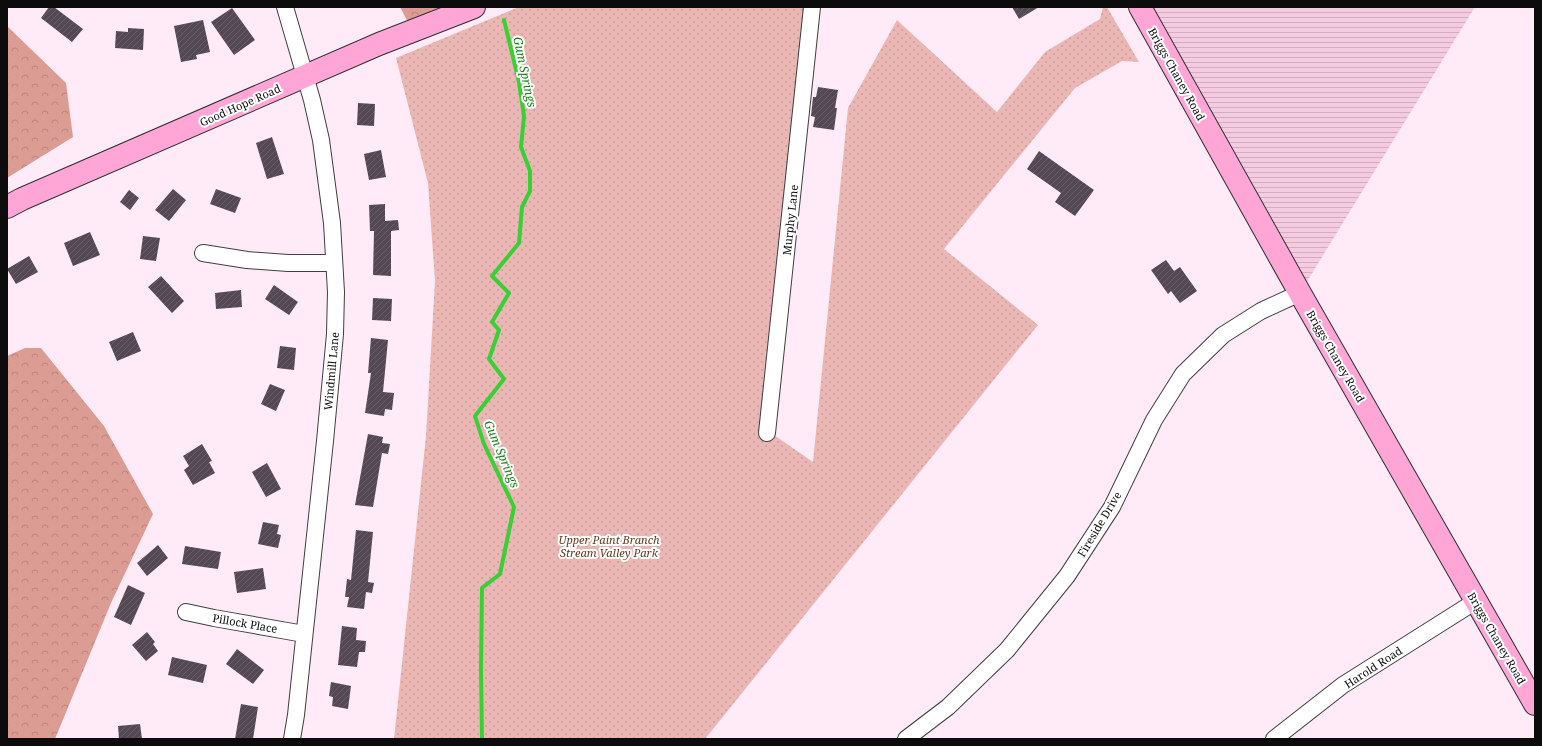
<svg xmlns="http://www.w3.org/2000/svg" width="1542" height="746" viewBox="0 0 1542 746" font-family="'Noto Serif',serif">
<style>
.farmland{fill:url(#farmland-rules)}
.forest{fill:url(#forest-crowns)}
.park{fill:url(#park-dots)}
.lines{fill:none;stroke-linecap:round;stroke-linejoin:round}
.stream{stroke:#38d034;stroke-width:4}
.building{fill:url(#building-hatch)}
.street-casing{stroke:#3f3f3f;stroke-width:18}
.secondary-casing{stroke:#2e2e2e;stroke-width:24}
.street{stroke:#fff;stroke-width:16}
.secondary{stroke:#ffa6d6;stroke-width:22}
.labels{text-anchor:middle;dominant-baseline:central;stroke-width:4;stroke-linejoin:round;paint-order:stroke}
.street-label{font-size:11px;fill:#0c0c0c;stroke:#fff}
.park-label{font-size:11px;font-style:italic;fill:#65361b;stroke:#fff}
.water-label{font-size:12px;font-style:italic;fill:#138314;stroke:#fff}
</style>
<defs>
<pattern id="farmland-rules" width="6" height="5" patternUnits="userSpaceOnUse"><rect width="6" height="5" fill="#f5cbe1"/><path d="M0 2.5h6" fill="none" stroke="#d1adc0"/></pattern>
<pattern id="forest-crowns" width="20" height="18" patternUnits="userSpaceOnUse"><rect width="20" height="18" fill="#db9c93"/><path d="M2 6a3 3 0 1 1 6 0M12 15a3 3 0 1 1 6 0" fill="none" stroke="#bb857e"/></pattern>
<pattern id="park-dots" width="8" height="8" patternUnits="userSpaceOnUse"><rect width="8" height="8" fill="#eab7b4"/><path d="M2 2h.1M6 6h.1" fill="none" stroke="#c89c9a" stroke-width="1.8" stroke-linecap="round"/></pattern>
<pattern id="building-hatch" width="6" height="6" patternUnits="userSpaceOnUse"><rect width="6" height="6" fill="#554855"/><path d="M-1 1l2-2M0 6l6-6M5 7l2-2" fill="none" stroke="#685e68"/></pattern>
</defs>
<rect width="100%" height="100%" fill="#ffebf8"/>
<path class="farmland" d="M1140 7H1475L1300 293Z"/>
<path class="forest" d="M400 7H452L410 26Z
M7 26 66 83 73 137 7 178Z
M25 348H41L104 426 153 514 111 603 55 739H7V356Z"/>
<path class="park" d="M519 7H806L761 426 813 462 848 108 897 20 997 112 1045 52 1100 19 1103 7H1107L1139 62 1122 61 1075 88 944 249 1038 325 705 739H394L426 436 435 281 428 183 396 58Z"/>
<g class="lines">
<path class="stream" d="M482 739 481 669 482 588 500 574 514 507 484 444 475 416 504 379 489 359 499 330 492 322 509 293 492 276 519 243 522 207 530 191V171L521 147 524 116 519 82 504 20"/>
</g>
<path class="building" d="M49 7H54L83 29 72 42 41 18Z
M1012 7H1039L1019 19Z
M232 8 255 40 234 55 211 22Z
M203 20 210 52 196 55 197 59 181 62 174 26Z
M128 28 144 29 143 50 115 48 116 31 128 32Z
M818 87 838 90 835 108H837L834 130 813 127 815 117 811 116 813 97H816Z
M358 103 375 104 374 126 357 125Z
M272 137 284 174 267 179 256 143Z
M381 150 386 177 369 180 364 154Z
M1039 151 1094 190 1075 216 1055 202 1061 193 1027 169Z
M173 189 186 200 169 221 155 210Z
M216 189 241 198 235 213 210 204Z
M129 190 139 198 130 210 120 202Z
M385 204V221L398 220 399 230 391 231V276L373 275 374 231H370L369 205Z
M90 232 100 255 73 266 64 243Z
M143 236 160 238 156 261 140 259Z
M29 256 38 272 16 284 7 269Z
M1166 260 1174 271 1180 267 1197 291 1180 303 1171 291 1168 294 1151 270Z
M161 276 184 301 172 313 148 287Z
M274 285 298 302 289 315 265 299Z
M241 290 242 307 216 309 215 293Z
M373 298 392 299 391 321 372 320Z
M133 332 141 351 117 361 109 342Z
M371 338 388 340 383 392 394 393 392 410 385 409 384 416 365 413 371 373H368Z
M280 346 296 348 294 370 277 368Z
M270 384 285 390 276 411 261 404Z
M368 434 383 437 382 443 390 444 388 454 382 453 373 507 355 505Z
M202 444 212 461 209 462 215 473 193 485 184 470 189 466 183 456Z
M267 463 281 489 266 497 252 472Z
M263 522 279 525 277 534 281 535 278 548 258 544Z
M356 530 373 532 368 582 374 583 372 593 366 592 364 609 347 607 349 597H345L347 579 351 580Z
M158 545 168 558 147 576 137 563Z
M185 546 221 552 218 569 182 564Z
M263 568 266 589 237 593 234 572Z
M128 585 145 593 131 625 114 617Z
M342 626 357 628 356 640 366 641 365 652H359L357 667 338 665Z
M147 632 155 642 153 644 158 651 146 661 132 645Z
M237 649 264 670 253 684 226 664Z
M172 657 207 665 203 683 168 675Z
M331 682 351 686 348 709 332 706 333 697 329 696Z
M241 704 258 707 253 739H235Z
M140 724 142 739H119L118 726Z"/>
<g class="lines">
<g class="street-casing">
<path id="street" d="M285 7 312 100 321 140 332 223 336 292 335 334 325 441 296 715 292 739
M203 253 247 260 288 263H334
M767 433 812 7
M186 612 214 618 304 634
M906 739 948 707 1007 650 1067 576 1112 507 1154 420 1183 374 1223 335 1261 311 1300 293
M1274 739 1343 685 1476 601"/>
</g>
<g class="secondary-casing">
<path id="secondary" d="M1140 7 1301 295 1535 704
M7 207 22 199 379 44 474 7"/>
</g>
<use href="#street" class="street"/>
<use href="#secondary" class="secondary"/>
</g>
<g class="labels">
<g class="street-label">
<text transform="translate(1177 74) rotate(61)">Briggs Chaney Road</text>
<text transform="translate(240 105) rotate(-24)">Good Hope Road</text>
<text transform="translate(790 220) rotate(-84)">Murphy Lane</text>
<text transform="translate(1336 356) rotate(60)">Briggs Chaney Road</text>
<text transform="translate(331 371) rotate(-85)">Windmill Lane</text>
<text transform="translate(1099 524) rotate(-59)">Fireside Drive</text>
<text transform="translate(245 623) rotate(10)">Pillock Place</text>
<text transform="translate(1497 638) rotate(60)">Briggs Chaney Road</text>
<text transform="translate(1373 667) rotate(-33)">Harold Road</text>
</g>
<g class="park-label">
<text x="609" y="539">Upper Paint Branch<tspan x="609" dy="13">Stream Valley Park</tspan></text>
</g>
<g class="water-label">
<text transform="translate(525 72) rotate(78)">Gum Springs</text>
<text transform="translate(502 454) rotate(67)">Gum Springs</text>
</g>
</g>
<rect width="1542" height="746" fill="none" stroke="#0c0c0c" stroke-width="16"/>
</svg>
